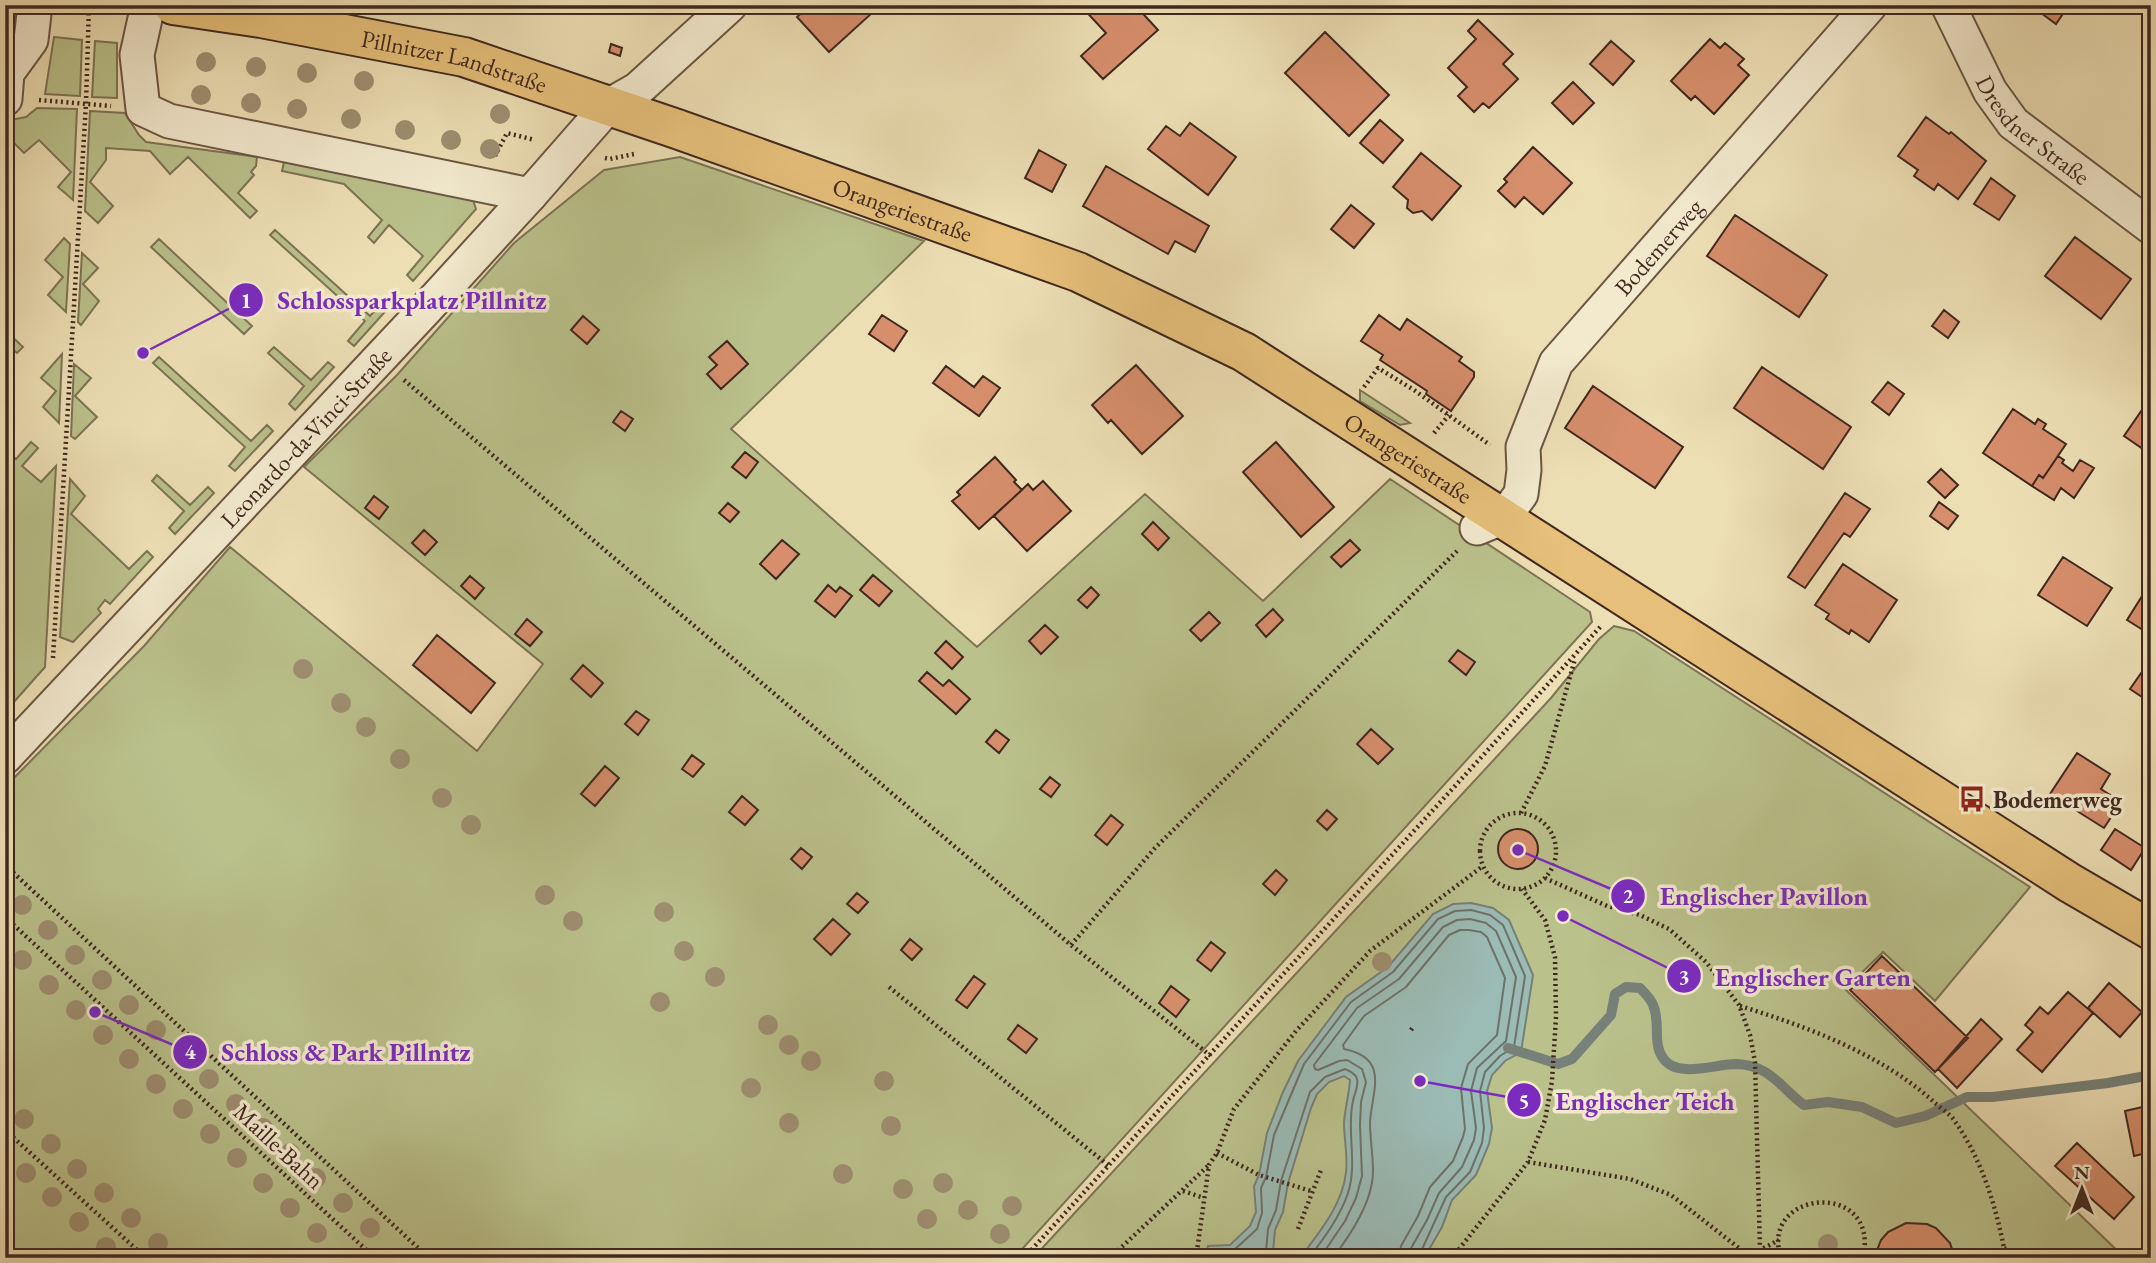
<svg xmlns="http://www.w3.org/2000/svg" width="2156" height="1263" viewBox="0 0 2156 1263" font-family="'EB Garamond',serif">
<style>
.green{fill:#bac18b;stroke:#7d7455;stroke-width:2}
.water{fill:#9bbbb5;stroke:#778079;stroke-width:2}
.lines{fill:none;stroke-linecap:round;stroke-linejoin:round}
.shore{stroke:#6e726a;stroke-width:2}
.stream{stroke:#778079;stroke-width:10}
.building{fill:#d68e6c;stroke:#40281f;stroke-width:2}
.minor-casing{stroke:#6b5644;stroke-width:37}
.major-casing{stroke:#40281f;stroke-width:42}
.path{stroke:#40281f;stroke-width:4.5;stroke-dasharray:2 3.5;stroke-linecap:butt}
.minor{stroke:#f3eace;stroke-width:33}
.major{stroke:#e6c07a;stroke-width:38}
.tree{fill:#9e8f71}
.labels{text-anchor:middle;dominant-baseline:central;stroke-width:7;stroke-linejoin:round;paint-order:stroke}
.street-label{font-size:24px;fill:#40281f;stroke:#f3eace}
.poi-label{font-size:24px;font-weight:bold;fill:#40281f;stroke:#f3eace;text-anchor:start}
.leader{fill:none;stroke:#7b2cbf;stroke-width:2.5}
.callout-dot{fill:#7b2cbf;stroke:#f3eace;stroke-width:2.5}
.mark-label{font-size:21px;text-anchor:middle;font-weight:bold;fill:#fff}
.callout-label{font-size:26px;text-anchor:middle;font-weight:bold;fill:#7b2cbf;stroke:#f3eace;stroke-width:7;stroke-linejoin:round;paint-order:stroke}
</style>
<rect width="100%" height="100%" fill="#eddfb4"/>
<filter id="stains"><feTurbulence type="fractalNoise" baseFrequency=".00286" numOctaves="4"/><feColorMatrix values="0 0 0 0 .2 0 0 0 0 .09 0 0 0 0 .02 0 0 0 .5 -.17"/></filter>
<radialGradient id="worn" r=".72"><stop offset=".6" stop-color="#630" stop-opacity="0"/><stop offset="1" stop-color="#630" stop-opacity=".3"/></radialGradient>
<path class="green" d="M54 37 82 40 80 96 45 94Z
M95 41 117 43V98L92 97Z
M37 108 77 109 73 200 58 187 71 172 39 140 24 153 8 137 5 136V121L26 117Z
M90 111 125 113 139 135 146 142 257 157 256 166 251 172 254 175 238 193 257 211 250 218 188 157 170 174 150 151 106 148V160L90 182 113 206 98 223 85 211Z
M680 157 924 241 731 429 977 647 1145 494 1263 601 1390 479 1590 612 1592 622 1014 1258H5V787L144 646 230 547 477 751 543 664 304 467 397 375 514 243 604 170Z
M284 162 473 200 476 209 413 281 407 275 423 256 389 225 374 243 368 237 382 220 344 184 282 171Z
M275 230 370 316 386 298 392 304 354 346 348 341 365 321 270 235Z
M64 238 70 244 66 312 48 295 63 277 45 260Z
M159 239 252 326 244 334 151 247Z
M82 253 98 268 83 284 99 301 81 325 78 322Z
M5 330 23 347 17 353 5 343Z
M274 347 311 380 328 362 334 367 295 410 289 404 304 386 268 353Z
M62 354 59 423 43 407 56 391 41 378Z
M159 357 251 441 267 425 273 431 235 471 229 466 245 447 153 363Z
M74 364 91 378 75 396 97 417 75 439 71 436Z
M1360 390 1410 423 1400 425 1360 401Z
M31 442 38 448 22 466 41 482 56 466 45 667 5 712V450L16 459Z
M157 475 190 505 208 487 214 493 175 534 169 528 184 511 152 481Z
M70 479 85 496 71 514 129 569 147 551 153 557 110 604 105 600 98 609 101 613 73 642 60 637Z
M1614 626 1634 631 2030 887 1935 1001 1883 952 1845 989 2125 1258H1033L1551 698 1599 639Z"/>
<path class="water" d="M1471 903 1493 908 1509 920 1533 975 1521 1052 1505 1061 1492 1075 1487 1091 1492 1128 1489 1144 1476 1175 1452 1200 1442 1227 1424 1258H1300C1319 1233 1343 1204 1346 1172 1348 1156 1344 1139 1344 1123 1345 1108 1349 1095 1350 1080L1344 1076 1329 1082 1317 1094 1311 1108 1288 1183 1283 1212 1275 1230 1273 1252 1278 1258H1205L1208 1246 1230 1245 1250 1226 1256 1212 1254 1186 1259 1175 1267 1133 1283 1092 1298 1061 1346 997 1388 967 1433 914 1453 904Z"/>
<g class="lines">
<path class="shore" d="M1212 1258 1215 1253 1233 1251 1257 1229 1262 1213 1261 1188 1266 1177 1274 1135 1304 1064 1351 1002 1393 972 1438 919 1455 911 1471 910 1490 915 1503 925 1525 976 1514 1047 1500 1056 1485 1072 1480 1091 1484 1128 1482 1143 1470 1172 1446 1197 1418 1258
M1269 1258 1266 1252 1268 1229 1276 1210 1281 1181 1310 1092 1325 1077 1345 1069C1350 1071 1356 1074 1357 1079 1359 1087 1354 1094 1353 1101 1346 1131 1358 1162 1348 1193 1340 1217 1324 1238 1309 1258
M1320 1258 1345 1221 1356 1198 1362 1176 1360 1125 1361 1102 1366 1082 1362 1069 1347 1060 1339 1061 1318 1070 1315 1069 1314 1065 1357 1008 1399 979 1443 927 1457 920 1470 919 1486 923 1496 931 1516 977 1506 1041 1477 1068 1471 1091 1476 1128 1474 1140 1462 1167 1439 1193 1427 1220 1410 1250 1409 1258
M1333 1258C1351 1234 1373 1201 1373 1171 1373 1155 1370 1138 1370 1122 1372 1091 1390 1058 1344 1049L1343 1045 1364 1016 1406 987 1449 935 1460 930H1469L1481 932 1487 937 1505 978 1497 1035 1468 1064 1461 1088 1465 1129 1463 1137 1453 1161 1430 1187 1418 1216 1401 1246 1399 1258"/>
<path class="stream" d="M1508 1048 1558 1064 1572 1059 1611 1015 1615 994 1626 987 1640 988C1645 993 1651 999 1653 1005 1661 1022 1652 1043 1663 1058 1677 1079 1715 1064 1736 1064 1770 1065 1780 1087 1804 1105L1828 1102 1862 1107 1896 1123 1925 1116 1967 1097H1993L2108 1083 2151 1075
M1198 1258H1208"/>
</g>
<path class="building" d="M545 5H584L583 12Z
M810 5H865L872 13 829 52 797 17Z
M1080 5H1135L1158 30 1103 79 1081 56 1106 33Z
M2046 5H2069L2056 24 2041 13Z
M1478 20 1513 54 1503 64 1518 79 1489 108 1483 103 1474 112 1458 96 1467 87 1448 68 1476 39 1468 31Z
M1325 32 1389 95 1349 136 1285 73Z
M1710 39 1720 48 1725 43 1744 59 1738 65 1749 75 1714 114 1695 96 1691 100 1671 81Z
M1611 41 1634 61 1613 85 1590 64Z
M611 44 622 48 620 56 609 52Z
M1573 82 1594 103 1573 124 1552 103Z
M1926 117 1949 134 1951 132 1986 161 1958 199 1938 184 1934 190 1914 176 1918 170 1898 156Z
M1380 120 1403 140 1383 163 1360 143Z
M1190 123 1236 157 1208 195 1148 149 1166 126 1180 136Z
M1533 147 1572 183 1543 214 1524 197 1515 207 1498 191 1507 182 1504 179Z
M1039 150 1066 165 1052 192 1025 178Z
M1421 153 1461 186 1432 220 1422 211 1413 213 1407 208 1408 200 1393 187Z
M1106 166 1209 226 1195 252 1175 241 1168 254 1083 206Z
M1991 178 2015 196 1999 220 1974 204Z
M1351 205 1374 224 1354 248 1331 229Z
M1735 215 1827 275 1799 317 1707 256Z
M2075 237 2131 279 2101 319 2045 276Z
M1944 310 1959 322 1948 338 1932 326Z
M882 315 907 331 894 351 869 334Z
M1379 315 1400 330 1407 319 1462 357 1459 361 1474 372V377L1451 411 1426 394 1427 391 1380 360 1383 355 1361 341Z
M583 316 599 330 587 344 571 330Z
M727 341 748 364 721 389 707 374 717 365 709 357Z
M1136 365 1183 416 1142 454 1111 420 1108 423 1092 405Z
M946 366 974 387 983 376 1000 388 979 416 933 383Z
M1762 367 1851 427 1823 469 1734 408Z
M1888 382 1904 394 1889 415 1872 402Z
M1593 386 1683 447 1655 488 1565 428Z
M2144 407 2151 412V444L2146 451 2124 436Z
M2013 409 2035 424 2038 419 2046 424 2043 429 2066 444 2043 478 2039 475 2032 486 1983 453Z
M621 411 633 419 625 431 613 422Z
M1276 442 1334 507 1301 537 1243 472Z
M745 452 758 462 746 478 732 467Z
M2058 456 2064 460 2062 463 2073 471 2080 460 2094 468 2074 498 2061 488 2054 500 2032 486 2039 475 2043 478Z
M995 457 1016 480 1014 482 1022 490 979 529 952 501 960 495 957 492Z
M1941 469 1958 485 1945 498 1928 482Z
M1043 481 1071 511 1027 551 994 516 1028 484 1033 490Z
M1845 493 1870 509 1850 537 1844 533 1805 588 1788 577Z
M374 496 388 507 379 519 365 508Z
M1939 502 1958 516 1948 529 1930 516Z
M728 503 739 512 730 522 719 513Z
M1153 522 1169 538 1158 550 1142 534Z
M424 530 437 542 425 555 412 543Z
M782 540 799 554 776 579 760 564Z
M1350 540 1360 550 1341 567 1331 557Z
M2063 557 2112 588 2087 626 2038 595Z
M1843 564 1897 600 1869 642 1851 630 1849 634 1826 619 1829 614 1815 605Z
M873 575 892 591 879 606 860 590Z
M470 576 484 588 475 599 461 586Z
M828 585 836 592 840 587 852 596 835 617 815 601Z
M1091 587 1099 595 1087 608 1078 600Z
M2144 593 2151 598V635L2127 620Z
M1273 609 1283 620 1266 637 1256 625Z
M1209 612 1220 623 1201 641 1190 630Z
M527 619 542 632 530 646 515 634Z
M1045 625 1058 637 1041 654 1029 641Z
M437 635 495 683 471 713 413 665Z
M946 641 963 657 952 669 935 653Z
M1458 650 1475 662 1466 675 1449 661Z
M2151 659V703L2130 689Z
M583 665 603 683 591 697 571 679Z
M927 672 943 686 949 680 970 699 956 714 919 681Z
M636 711 649 720 638 735 625 724Z
M1371 729 1393 749 1378 764 1357 744Z
M996 730 1009 740 999 753 986 742Z
M2077 753 2110 774 2101 789 2121 802 2104 828 2050 794Z
M692 755 704 764 693 777 682 769Z
M605 766 619 778 595 806 581 794Z
M1050 777 1060 785 1051 797 1040 789Z
M742 796 758 810 745 825 729 812Z
M1327 810 1337 819 1327 830 1317 821Z
M1111 815 1123 825 1107 845 1095 835Z
M1498 849a20 20 0 1 1 40 0a20 20 0 1 1-40 0Z
M2115 829 2145 848 2131 870 2101 850Z
M801 848 812 857 802 869 791 859Z
M1276 870 1287 880 1275 895 1263 884Z
M857 893 868 902 858 913 847 904Z
M833 919 850 934 831 955 814 939Z
M910 939 922 949 912 960 901 950Z
M1211 942 1225 953 1211 971 1197 960Z
M1882 956 1968 1038 1935 1072 1850 990Z
M974 976 985 984 967 1008 956 1000Z
M2109 983 2142 1012 2120 1037 2088 1008Z
M1171 986 1189 1000 1176 1017 1159 1003Z
M2068 992 2093 1013 2042 1072 2017 1050 2033 1032 2025 1025 2040 1007 2048 1014Z
M1981 1019 2002 1039 1957 1088 1938 1069Z
M1018 1025 1037 1039 1026 1053 1008 1039Z
M2151 1105V1152L2134 1156 2125 1111Z
M2077 1143 2134 1197 2114 1219 2055 1166Z
M1906 1223 1927 1224 1936 1228 1950 1243 1955 1258H1874L1881 1240 1888 1232Z"/>
<g class="lines">
<g class="minor-casing">
<g id="minor">
<path d="M148 5 137 55 143 109 169 121 530 195"/>
<path id="s1" d="M1948 5 1990 91 2013 123 2151 227"/>
<path d="M5 99 7 73 31 40 35 5"/>
<path id="s2" d="M1477 528 1504 517 1521 494 1524 470 1523 447 1556 363 1870 5"/>
<path id="s3" d="M5 757 425 310 530 195 608 106 638 89 730 5"/>
</g>
</g>
<g class="major-casing">
<g id="major">
<path id="s4" d="M173 5 261 18 464 57 677 129 1078 272 1244 352 2070 883 2151 930"/>
</g>
</g>
<path class="path" d="M39 100 111 106
M495 156 507 133 535 140
M605 158 610 159 634 154
M404 380 1071 945 1211 1056
M1364 387 1378 368 1414 390 1490 445
M1434 433 1449 415
M53 658 86 103 89 5
M1480 851a38 38 0 1 1 76 0a38 38 0 1 1-76 0Z
M1521 813 1545 766 1575 659
M5 865 429 1258
M1545 878 1607 906 1640 915 1669 929 1706 962 1739 1005 1750 1035 1755 1062 1760 1250 1779 1240
M5 917 375 1258
M1071 945 1155 848 1457 551
M889 987 1109 1166
M1740 1006C1808 1027 1881 1054 1934 1102 1940 1108 1949 1113 1954 1120 1981 1158 1995 1203 2004 1248L1996 1258
M1411 1030 1413 1027
M5 1130 146 1258
M5 1136 9 1187 5 1231
M1217 1153 1259 1175 1311 1191
M1528 1162 1630 1179 1671 1195 1744 1252 1760 1250 1759 1258
M1183 1191 1204 1198
M1298 1229 1321 1170
M2004 1248 2027 1258
M1024 1258 1602 625
M1110 1258 1209 1165
M1196 1258 1209 1165 1217 1153 1234 1109 1296 1031 1370 951 1483 866
M1452 1258 1528 1162 1545 1120 1552 1081 1556 1017 1555 957 1545 920 1522 889
M1781 1258C1758 1189 1881 1179 1863 1258"/>
<use href="#minor" class="minor"/>
<use href="#major" class="major"/>
</g>
<g class="tree">
<circle cx="206" cy="62" r="10"/>
<circle cx="256" cy="67" r="10"/>
<circle cx="307" cy="73" r="10"/>
<circle cx="364" cy="81" r="10"/>
<circle cx="201" cy="95" r="10"/>
<circle cx="251" cy="103" r="10"/>
<circle cx="297" cy="109" r="10"/>
<circle cx="500" cy="114" r="10"/>
<circle cx="351" cy="119" r="10"/>
<circle cx="405" cy="130" r="10"/>
<circle cx="451" cy="140" r="10"/>
<circle cx="490" cy="149" r="10"/>
<circle cx="303" cy="669" r="10"/>
<circle cx="341" cy="703" r="10"/>
<circle cx="366" cy="727" r="10"/>
<circle cx="400" cy="759" r="10"/>
<circle cx="442" cy="798" r="10"/>
<circle cx="471" cy="825" r="10"/>
<circle cx="545" cy="895" r="10"/>
<circle cx="22" cy="905" r="10"/>
<circle cx="664" cy="912" r="10"/>
<circle cx="573" cy="921" r="10"/>
<circle cx="48" cy="930" r="10"/>
<circle cx="684" cy="951" r="10"/>
<circle cx="75" cy="955" r="10"/>
<circle cx="22" cy="960" r="10"/>
<circle cx="1382" cy="962" r="10"/>
<circle cx="715" cy="977" r="10"/>
<circle cx="102" cy="980" r="10"/>
<circle cx="49" cy="985" r="10"/>
<circle cx="660" cy="1002" r="10"/>
<circle cx="129" cy="1005" r="10"/>
<circle cx="76" cy="1010" r="10"/>
<circle cx="768" cy="1025" r="10"/>
<circle cx="156" cy="1030" r="10"/>
<circle cx="103" cy="1035" r="10"/>
<circle cx="789" cy="1045" r="10"/>
<circle cx="183" cy="1054" r="10"/>
<circle cx="129" cy="1059" r="10"/>
<circle cx="811" cy="1061" r="10"/>
<circle cx="209" cy="1079" r="10"/>
<circle cx="884" cy="1081" r="10"/>
<circle cx="156" cy="1084" r="10"/>
<circle cx="751" cy="1088" r="10"/>
<circle cx="236" cy="1104" r="10"/>
<circle cx="183" cy="1109" r="10"/>
<circle cx="24" cy="1119" r="10"/>
<circle cx="789" cy="1123" r="10"/>
<circle cx="891" cy="1126" r="10"/>
<circle cx="263" cy="1128" r="10"/>
<circle cx="210" cy="1134" r="10"/>
<circle cx="51" cy="1144" r="10"/>
<circle cx="290" cy="1153" r="10"/>
<circle cx="237" cy="1158" r="10"/>
<circle cx="77" cy="1169" r="10"/>
<circle cx="26" cy="1173" r="10"/>
<circle cx="843" cy="1174" r="10"/>
<circle cx="316" cy="1178" r="10"/>
<circle cx="263" cy="1183" r="10"/>
<circle cx="943" cy="1183" r="10"/>
<circle cx="903" cy="1189" r="10"/>
<circle cx="104" cy="1193" r="10"/>
<circle cx="52" cy="1197" r="10"/>
<circle cx="343" cy="1203" r="10"/>
<circle cx="1012" cy="1206" r="10"/>
<circle cx="290" cy="1208" r="10"/>
<circle cx="968" cy="1210" r="10"/>
<circle cx="131" cy="1218" r="10"/>
<circle cx="927" cy="1219" r="10"/>
<circle cx="79" cy="1222" r="10"/>
<circle cx="370" cy="1228" r="10"/>
<circle cx="317" cy="1233" r="10"/>
<circle cx="1000" cy="1234" r="10"/>
<circle cx="158" cy="1243" r="10"/>
<circle cx="1828" cy="1244" r="10"/>
<circle cx="106" cy="1247" r="10"/>
</g>
<defs>
<g id="bus-bare" transform="scale(2.1)"><path d="M-5-6H5V4H4V6H2V4H-2V6H-4V4H-5ZM-3.5-4V0h7V-4ZM-3.5 1.2v1.5H-2V1.2ZM2 1.2v1.5H3.5V1.2Z" fill="#8f2418" stroke="#f3eace" stroke-width="2.5" paint-order="stroke"/></g>
</defs>
<g fill-rule="evenodd">
<use href="#bus-bare" x="1972" y="799"/>
</g>
<g class="labels">
<g class="street-label">
<text stroke="none"><textPath href="#s4" startOffset="287">Pillnitzer Landstraße</textPath></text>
<text stroke="none"><textPath href="#s1" startOffset="154">Dresdner Straße</textPath></text>
<text stroke="none"><textPath href="#s4" startOffset="760">Orangeriestraße</textPath></text>
<text stroke="none"><textPath href="#s2" startOffset="350">Bodemerweg</textPath></text>
<text stroke="none"><textPath href="#s3" startOffset="439">Leonardo-da-Vinci-Straße</textPath></text>
<text stroke="none"><textPath href="#s4" startOffset="1326">Orangeriestraße</textPath></text>
<text transform="translate(279 1146) rotate(43)">Maille-Bahn</text>
</g>
<g class="poi-label">
<text x="1993" y="799">Bodemerweg</text>
</g>
</g>
<path class="leader" d="M143 353L246 300M1518 850L1628 896M1563 916L1684 976M95 1012L190 1052M1420 1081L1524 1100"/>
<g class="callout-dot">
<circle cx="143" cy="353" r="7"/>
<circle cx="1518" cy="850" r="7"/>
<circle cx="1563" cy="916" r="7"/>
<circle cx="95" cy="1012" r="7"/>
<circle cx="1420" cy="1081" r="7"/>
<circle cx="246" cy="300" r="18"/>
<circle cx="1628" cy="896" r="18"/>
<circle cx="1684" cy="976" r="18"/>
<circle cx="190" cy="1052" r="18"/>
<circle cx="1524" cy="1100" r="18"/>
</g>
<g class="mark-label">
<text x="246" y="308">1</text>
<text x="1628" y="903">2</text>
<text x="1684" y="984">3</text>
<text x="190" y="1059">4</text>
<text x="1524" y="1108">5</text>
</g>
<g class="callout-label">
<text x="412" y="309">Schlossparkplatz Pillnitz</text>
<text x="1764" y="905">Englischer Pavillon</text>
<text x="1813" y="986">Englischer Garten</text>
<text x="346" y="1061">Schloss &amp; Park Pillnitz</text>
<text x="1645" y="1110">Englischer Teich</text>
</g>
<rect width="2156" height="1263" fill="none" stroke="#eddfb4" stroke-width="28"/>
<rect x="7" y="7" width="2142" height="1249" fill="none" stroke="#40281f" stroke-width="3.5"/>
<rect x="14" y="14" width="2128" height="1235" fill="none" stroke="#40281f" stroke-width="2"/>
<g transform="translate(2082 1189)" stroke="#f3eace" stroke-width="5" paint-order="stroke">
<path d="M0-5L12 26L0 18L-12 26Z" fill="#40281f"/>
<text y="-10" font-size="19" font-weight="bold" text-anchor="middle" fill="#40281f">N</text>
</g>
<rect width="100%" height="100%" filter="url(#stains)"/>
<rect width="100%" height="100%" fill="url(#worn)"/>
</svg>
